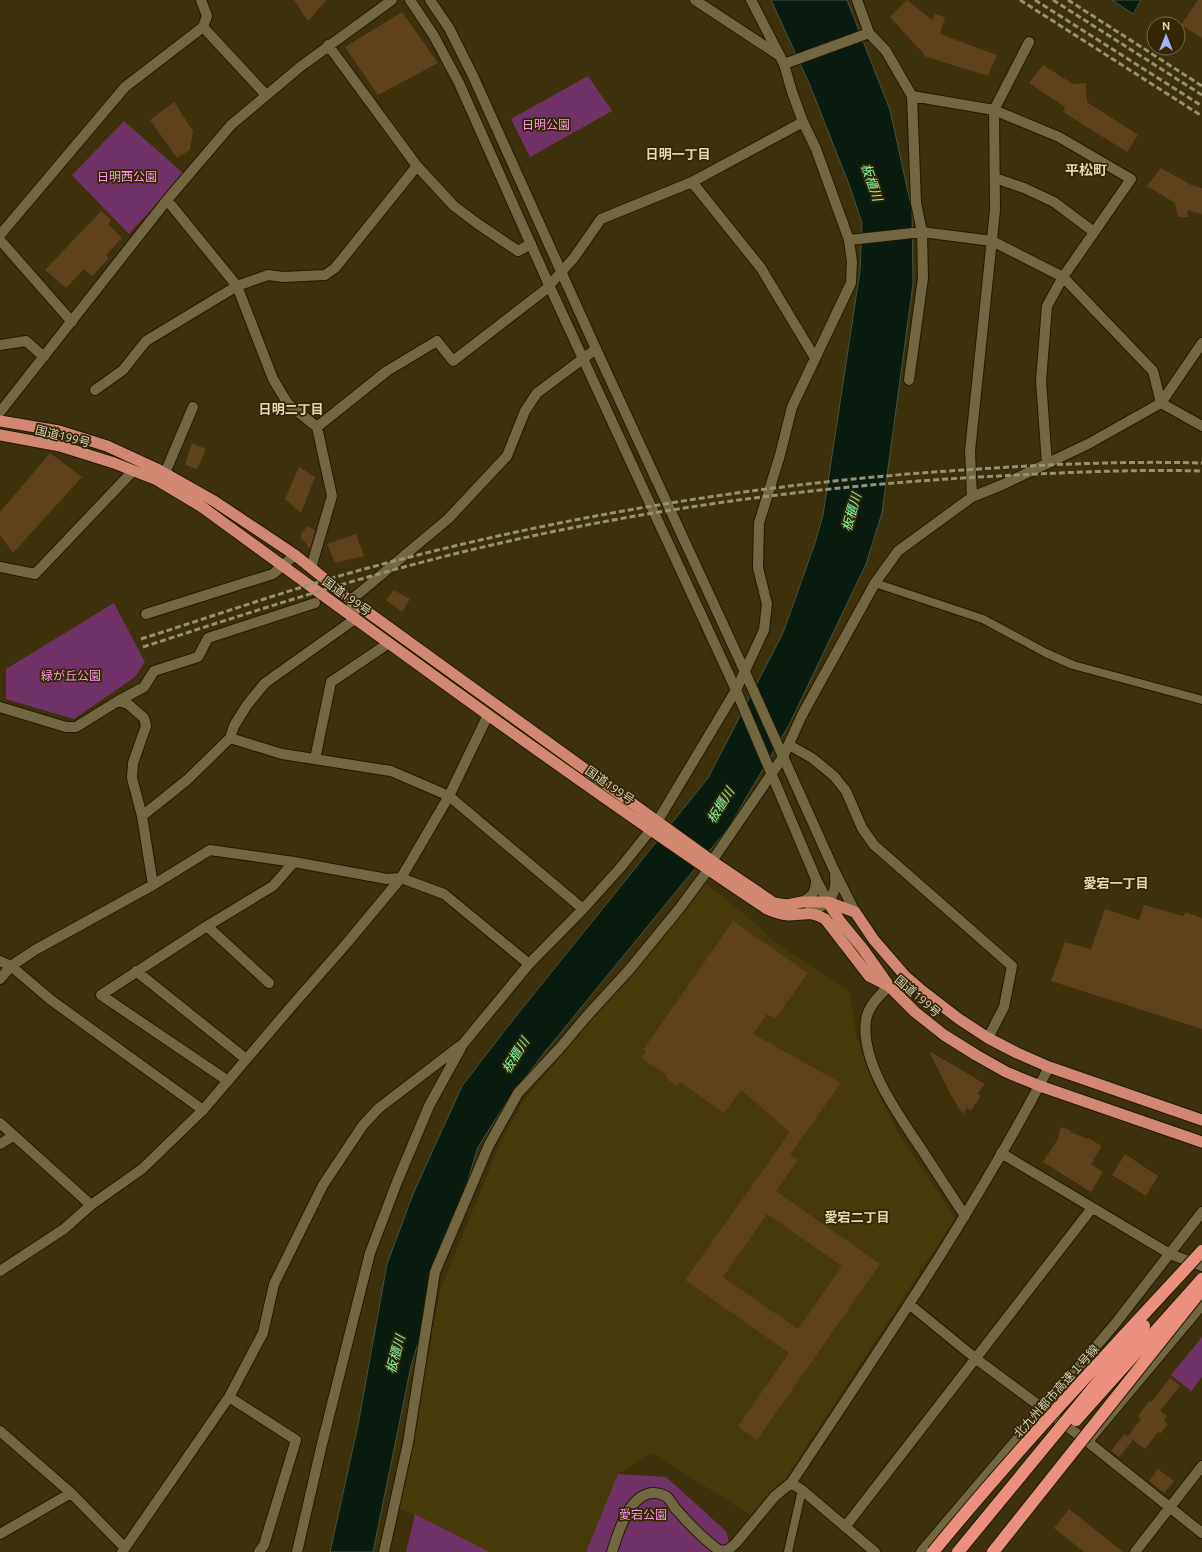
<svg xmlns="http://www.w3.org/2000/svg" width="1202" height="1552" viewBox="0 0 1202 1552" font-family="Ubuntu,'Noto Sans JP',sans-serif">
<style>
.built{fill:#463a08}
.green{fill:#713367}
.water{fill:#0a1b10;stroke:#485244}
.building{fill:#5d421b;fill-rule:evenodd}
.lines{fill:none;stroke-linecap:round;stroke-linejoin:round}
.service-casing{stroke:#211900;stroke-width:10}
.minor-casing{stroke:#211900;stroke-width:12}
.tertiary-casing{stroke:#211900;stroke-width:12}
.trunk-casing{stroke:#211900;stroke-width:13}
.service{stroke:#726741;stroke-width:8}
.minor{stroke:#726741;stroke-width:10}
.tertiary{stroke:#726741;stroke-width:10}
.trunk{stroke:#d28870;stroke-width:11}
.rail{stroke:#999175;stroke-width:3;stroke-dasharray:6 3;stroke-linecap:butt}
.motorway-bridge-casing{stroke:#211900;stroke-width:14;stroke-linecap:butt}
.motorway-bridge{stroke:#ea907c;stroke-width:12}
.labels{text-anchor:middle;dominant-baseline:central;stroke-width:3.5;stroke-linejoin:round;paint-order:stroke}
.park-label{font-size:12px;fill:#fc98eb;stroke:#322701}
.street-label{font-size:12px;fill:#d9d3bf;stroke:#322701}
.neighbourhood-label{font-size:13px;font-weight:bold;fill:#e5d9af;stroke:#322701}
.water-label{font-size:13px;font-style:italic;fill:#80f9aa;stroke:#322701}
.quarter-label{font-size:14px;font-weight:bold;fill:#e5d9af;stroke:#322701}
</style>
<rect width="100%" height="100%" fill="#3c310b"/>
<path class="built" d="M705 883 747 916 776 943 850 993 856 1035 872 1081 898 1133 955 1218 783 1483 750 1515 653 1453 618 1474 591 1552H488L399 1508 440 1291 501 1141 524 1100Z"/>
<path class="green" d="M588 76 612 111 530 157 511 119Z
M124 121 184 174 129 234 72 175Z
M114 603 145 662 135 677 74 719 6 699V669Z
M1202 1337V1377L1191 1391 1171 1375Z
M618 1474 666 1477 727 1532 730 1552H586Z
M415 1514 489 1552H406Z"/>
<path class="water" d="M771 0H847L890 110 912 210 913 284 882 513 866 564 789 725 729 827 544 1053 506 1103 478 1147 411 1366 373 1552H330L358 1425 387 1264 413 1194 462 1086 512 1021 708 778 783 633 815 543 823 515 860 271 862 223 850 187 809 83Z
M1112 0H1141L1133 14Z"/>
<path class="building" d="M294 0H327L308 21Z
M907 0 932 20 935 14 945 17 940 34 997 55 988 76 924 56V54L890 17Z
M1198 0H1202V38L1181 25Z
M402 12 438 63 378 95 345 47Z
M1043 65 1073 84 1086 83 1087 102 1138 135 1127 152 1063 112 1065 107 1029 83Z
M174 102 193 131 190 150 177 158 150 120Z
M1161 168 1191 185 1202 188V214L1187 210 1188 217H1178L1175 203 1147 186Z
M101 211 111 220 108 224 122 238 106 255 109 258 92 276 84 269 66 288 45 270Z
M192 443 206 449 197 469 185 465Z
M50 453 82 477 13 553 0 535V512Z
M299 467 315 477 301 513 285 499Z
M307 526 315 530 310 549 300 536Z
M356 534 364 556 335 563 327 544Z
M394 590 410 599 402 612 386 600Z
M1144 905 1183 916 1186 912 1202 918V1029L1051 981 1065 942 1091 949 1105 909 1139 920Z
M733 921 808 973 775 1019 767 1014 753 1034 841 1083 790 1155 798 1160 776 1191 880 1264 757 1440 738 1426 789 1353 685 1280 790 1132 741 1090 724 1113 680 1082 677 1086 666 1078 667 1076 642 1058 646 1052 643 1050ZM767 1214 842 1266 798 1329 723 1277Z
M929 1051 985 1084 977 1094 981 1095 971 1111 967 1108 963 1114 953 1099Z
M1061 1127 1071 1130V1132L1087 1139 1088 1138 1102 1146 1091 1164 1103 1172 1091 1192 1043 1162 1058 1139Z
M1125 1154 1158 1176 1146 1196 1112 1175Z
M1170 1378 1180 1386 1160 1411 1167 1416 1164 1421 1168 1424 1160 1434 1158 1432 1145 1449 1133 1440 1119 1457 1111 1451 1124 1434 1128 1436 1141 1419 1138 1416 1149 1401 1151 1402Z
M1158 1469 1174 1481 1164 1493 1149 1481Z
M1069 1509 1123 1552H1084L1054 1528Z"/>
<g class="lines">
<g class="service-casing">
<path id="service" d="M875 583 983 619 1046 653 1073 665 1202 700
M788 1552 802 1490"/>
</g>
<g class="minor-casing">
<path id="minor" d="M695 0 777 54
M857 0 869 33 886 51 912 96 916 203 922 232 923 278 909 380
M203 27 266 95
M328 45 417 166 454 206 478 224 518 251 531 244
M784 64 869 33
M912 96 994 110 1059 137 1131 179 1063 277 1047 306 1041 381 1047 464
M995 178 1024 188 1054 202 1094 232
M692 182 761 268 815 358
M167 200 237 286 273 379 288 404 317 427 332 496 311 568
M0 235 125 87 203 27 207 16 201 0
M0 240 72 322
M849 240 922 232 992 241 1063 277 1153 371 1161 403
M0 345 26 341 44 357
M95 390 123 370 146 341 237 286 268 275 283 277 325 275 335 268 417 166
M0 412 167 200 231 125 300 67 392 0
M317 427 387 371 437 341 453 361 545 290 573 259 601 219 692 182 803 122
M165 473 193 407
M972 497 1004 484 1088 444 1161 403 1202 343
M0 567 35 574 133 471
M146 614 273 574 295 555
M118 701 144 687 154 671 198 657 208 638 315 603
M0 707 66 727H76L118 701 128 704 144 718 146 726 133 763 132 778 142 816 153 885
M230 738 282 754 391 771 449 796 583 909
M789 745 812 758 834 776 846 791 862 828 874 845 1012 966 1004 1007 988 1038
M315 759 331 682 389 643
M142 816 187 780 230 738 234 726 247 705 265 683 355 619 351 600 448 519 507 456 525 411 537 393 596 349
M207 926 273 886 294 862
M0 961 11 966 51 1000 203 1110
M136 971 246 1059
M0 979 11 966 35 950 153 885 210 850 294 862 387 879 401 878 444 894 529 964
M889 986C879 996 868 1006 866 1020 860 1062 898 1114 920 1147 935 1170 950 1193 965 1216
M228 1081 101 995 207 926 269 983
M0 1123 91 1205
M0 1144 13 1136
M1001 1153 1170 1254 1202 1266
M909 1304 975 1358 1088 1442 1202 1533
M229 1397 296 1440 270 1525 264 1545 259 1552
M0 1431 71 1493 125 1548
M791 1483 802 1490 875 1552
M845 1527 1092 1208
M0 1534 71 1493
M122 1552 229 1397 263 1333 274 1284 323 1185 363 1125 379 1108 460 1046
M297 1552 322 1444 370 1253 397 1182 429 1106 463 1044 529 964 583 909 621 867 657 822 736 690 764 630 767 604 758 568 759 523 780 455 792 407 851 283 852 262 849 240 816 149 803 122 792 92 784 64 751 0
M384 1552 408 1443 435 1272 489 1145 518 1093 559 1049 586 1017 629 970 679 909 708 870 712 861 783 757 802 715 875 583 898 551 972 497 970 451 995 210 994 110 1029 42
M612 1552C618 1533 629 1493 654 1493 658 1493 666 1495 668 1498 671 1501 673 1505 675 1508 689 1524 703 1539 720 1551L728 1550 736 1543 775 1496 791 1483C881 1347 974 1212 1049 1067
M1135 1552 1202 1466"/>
</g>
<g class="tertiary-casing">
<path id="tertiary" d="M410 0 434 36 459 83 549 285 736 690 816 879 828 902
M430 0 449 28 473 76 596 349 745 672 834 870 855 912
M1161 403 1202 426
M802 902C813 896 816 892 816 879
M808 912C826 907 838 896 835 876
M0 1271 64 1229 91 1205 142 1169 203 1110 290 1008 347 943 401 878 449 796 488 715
M1089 1440 1202 1305
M921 1552 1115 1324 1202 1212"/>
</g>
<g class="trunk-casing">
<path id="trunk" d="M0 421 59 431 107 446 159 470 214 501 295 555 351 600 712 861 774 903 787 905 802 902H828L855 912 874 940 906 977 920 989 959 1019 988 1038 1017 1053 1049 1067 1202 1120
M0 435 60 446 114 463 157 480 202 507C389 643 575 781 767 909 774 912 781 915 788 915 804 915 810 910 825 919L869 976 889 986 915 1012 944 1035 976 1055 1006 1072 1040 1086 1202 1142
M828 902 840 921 863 949 887 983"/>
</g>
<use href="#service" class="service"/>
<use href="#minor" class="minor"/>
<use href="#tertiary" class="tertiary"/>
<use href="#trunk" class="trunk"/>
<path class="rail" d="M1020 0 1202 116
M1035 0 1202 106
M1053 0 1202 95
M1068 0 1202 86
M141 639C204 619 268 597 332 578 543 518 761 482 979 469 1053 464 1128 461 1202 463
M143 647C245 614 346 581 450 555 623 512 802 487 980 477 1054 473 1128 469 1202 471"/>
<g class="motorway-bridge-casing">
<path id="motorway-bridge" d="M1076 1420 1202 1279
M933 1552C1018 1448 1111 1350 1202 1251
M958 1552 1144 1326
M993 1552 1200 1292"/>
</g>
<use href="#motorway-bridge" class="motorway-bridge"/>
</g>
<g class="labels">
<g class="park-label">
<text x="546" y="124">日明公園</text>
<text x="127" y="176">日明西公園</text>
<text x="71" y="675">緑が丘公園</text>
<text x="643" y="1514">愛宕公園</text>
</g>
<g class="street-label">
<text transform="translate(63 436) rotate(14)">国道199号</text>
<text transform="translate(347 596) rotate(36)">国道199号</text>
<text transform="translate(610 785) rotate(35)">国道199号</text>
<text transform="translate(918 996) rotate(41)">国道199号</text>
<text transform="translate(1056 1391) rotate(-48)">北九州都市高速１号線</text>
</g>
<g class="neighbourhood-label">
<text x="678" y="154">日明一丁目</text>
<text x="291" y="409">日明二丁目</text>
<text x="1116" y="883">愛宕一丁目</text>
<text x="857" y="1217">愛宕二丁目</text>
</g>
<g class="water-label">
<text transform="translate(872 182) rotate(71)">板櫃川</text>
<text transform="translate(851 512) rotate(-74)">板櫃川</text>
<text transform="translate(720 805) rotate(-58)">板櫃川</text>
<text transform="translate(515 1055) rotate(-58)">板櫃川</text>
<text transform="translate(395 1354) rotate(-75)">板櫃川</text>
</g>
<g class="quarter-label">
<text x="1086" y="170">平松町</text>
</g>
</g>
<g transform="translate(1166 36)"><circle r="19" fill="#322701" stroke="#756c4d"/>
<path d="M0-3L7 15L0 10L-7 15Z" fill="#a1b3fd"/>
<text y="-6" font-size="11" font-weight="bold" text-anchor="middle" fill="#d9d3bf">N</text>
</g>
</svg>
